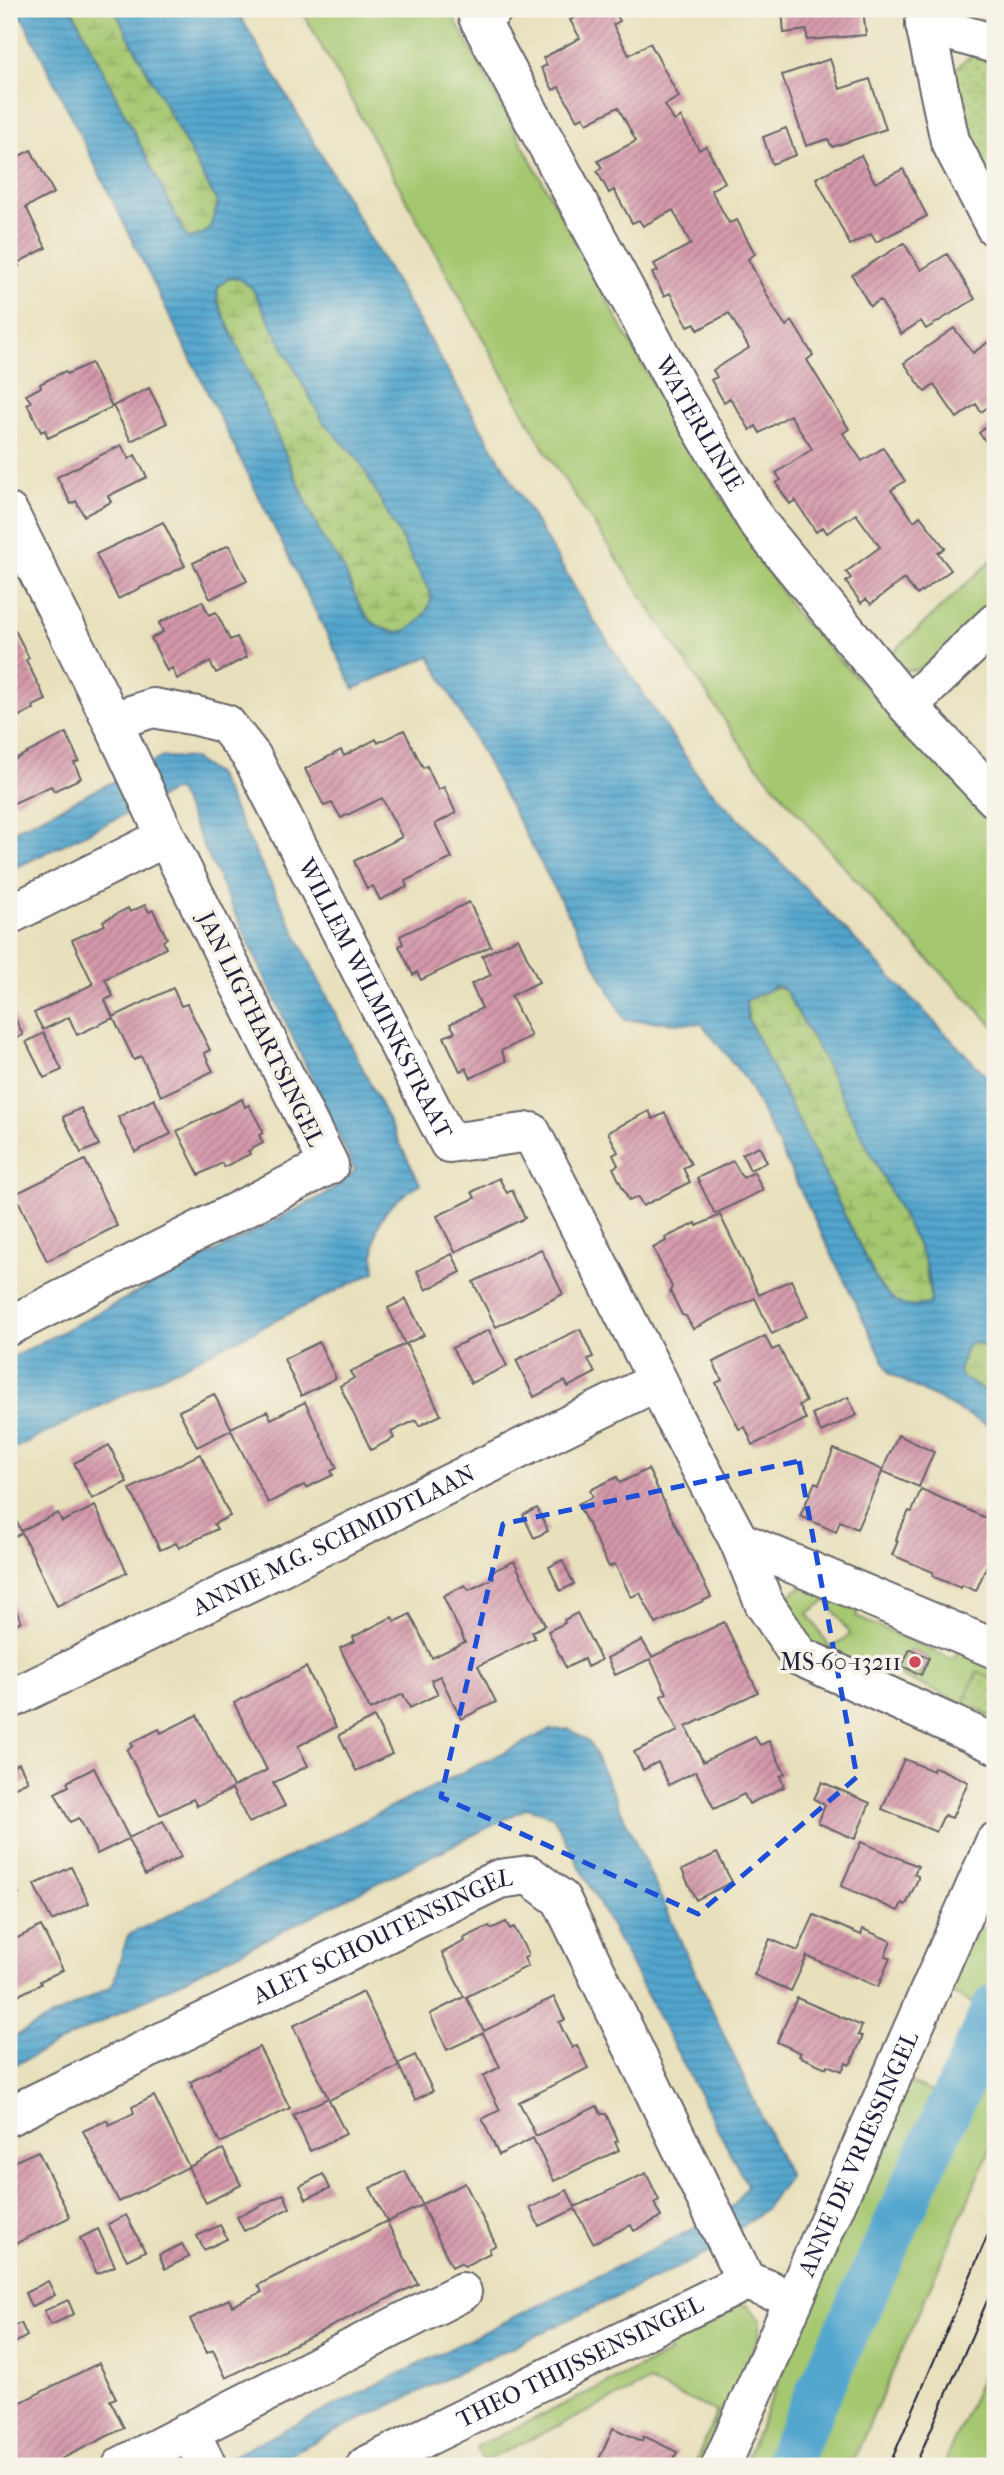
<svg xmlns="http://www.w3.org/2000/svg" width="1004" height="2475" viewBox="0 0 1004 2475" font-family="'IM FELL French Canon',serif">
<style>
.green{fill:#a5c76f;stroke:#647455;stroke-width:2;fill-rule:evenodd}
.wetland{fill:url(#wetland-marsh);stroke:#647455;stroke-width:2}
.park{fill:url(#park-dots);stroke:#647455;stroke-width:2}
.water{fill:url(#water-rules);stroke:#3a6484;stroke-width:2;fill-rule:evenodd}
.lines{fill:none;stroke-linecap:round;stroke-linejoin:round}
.canal{stroke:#52a6ce;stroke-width:46}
.building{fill:url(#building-hatch)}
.minor-casing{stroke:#676468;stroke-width:42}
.minor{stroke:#fff;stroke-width:38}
.tram{stroke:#22223b;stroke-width:2}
.marked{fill:none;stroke:#1d4ed8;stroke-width:5;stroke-dasharray:14 9;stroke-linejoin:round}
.poi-dot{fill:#d1495b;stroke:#f7f3e8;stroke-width:2.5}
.labels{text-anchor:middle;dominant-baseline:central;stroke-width:7;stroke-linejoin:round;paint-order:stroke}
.street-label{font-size:24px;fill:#22223b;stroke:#f7f3e8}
.poi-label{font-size:24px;fill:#22223b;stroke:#f7f3e8;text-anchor:end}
</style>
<defs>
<pattern id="wetland-marsh" width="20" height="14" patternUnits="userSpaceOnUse" patternTransform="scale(1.75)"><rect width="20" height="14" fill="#a5c76f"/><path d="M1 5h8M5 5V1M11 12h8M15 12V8" fill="none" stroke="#86a15c"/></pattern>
<pattern id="park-dots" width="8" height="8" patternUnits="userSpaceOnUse" patternTransform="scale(1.75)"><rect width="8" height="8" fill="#a5c76f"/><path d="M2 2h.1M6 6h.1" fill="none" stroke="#86a15c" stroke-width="1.8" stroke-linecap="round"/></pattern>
<pattern id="water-rules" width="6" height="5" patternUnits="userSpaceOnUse" patternTransform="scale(1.75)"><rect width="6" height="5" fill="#52a6ce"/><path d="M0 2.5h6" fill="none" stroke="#4487a8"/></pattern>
<pattern id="building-hatch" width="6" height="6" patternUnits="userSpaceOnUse" patternTransform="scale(1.75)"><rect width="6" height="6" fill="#d498aa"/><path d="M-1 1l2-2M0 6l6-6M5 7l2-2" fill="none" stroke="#ac7c8c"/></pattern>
</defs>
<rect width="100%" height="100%" fill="#f7f3e8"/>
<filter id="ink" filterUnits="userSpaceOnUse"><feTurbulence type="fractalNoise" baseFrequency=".0143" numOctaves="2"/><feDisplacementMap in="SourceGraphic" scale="14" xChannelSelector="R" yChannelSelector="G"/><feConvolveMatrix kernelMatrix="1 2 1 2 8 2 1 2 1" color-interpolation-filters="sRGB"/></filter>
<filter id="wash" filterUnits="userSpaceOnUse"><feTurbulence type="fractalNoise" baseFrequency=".00686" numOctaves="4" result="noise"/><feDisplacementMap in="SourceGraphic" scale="28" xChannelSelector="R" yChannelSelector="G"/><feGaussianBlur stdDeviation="1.57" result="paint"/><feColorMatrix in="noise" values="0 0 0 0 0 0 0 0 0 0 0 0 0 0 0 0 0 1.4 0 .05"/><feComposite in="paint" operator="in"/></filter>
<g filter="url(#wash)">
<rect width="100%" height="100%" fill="#e8e0bc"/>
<path class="green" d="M301 9H447L452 15 668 412 795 613 995 822V1027L889 919 747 754 544 449Z
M995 557V603C978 619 933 671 911 670 900 670 895 664 888 657Z
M813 1585 860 1605 856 1617 954 1660 959 1648 995 1664V1680L977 1672 963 1703 995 1718V1733L950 1711 954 1699 857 1657 851 1668 812 1650 786 1602C792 1589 799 1588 813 1585ZM827 1600 850 1635 830 1648 808 1613ZM910 1649 929 1658 921 1675 902 1666Z
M976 1925 995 1933V2139L851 2466H743L906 2081 940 2095 979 2006 945 1990Z
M734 2304 749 2306 760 2320 759 2336 702 2466H694L717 2412 649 2382 483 2462 476 2447 670 2353 663 2339Z
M995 2346V2456L990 2466H943Z"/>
<path class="wetland" d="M72 9H114L218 204C209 227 214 234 187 238Z
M229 278 240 279 252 288 322 420 359 460 432 596C428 612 421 622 407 630 400 633 398 632 391 631 358 624 355 589 341 564 335 555 328 546 322 537L217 300 218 287Z
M776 986 785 990 816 1045 924 1258 931 1303C903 1311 898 1305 879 1285L748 1019 746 1001Z
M973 1342 995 1350V1396L963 1378 959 1372 965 1349Z"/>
<path class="park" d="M972 55H995V186C983 163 947 104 951 80 954 68 962 62 972 55Z
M977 1672 995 1680V1718L963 1703Z"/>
<path class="water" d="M18 9H72L187 238C214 234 209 226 218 204L114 9H236L594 621 702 781 995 1085V1350L973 1342 965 1349 959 1372 963 1378 995 1396V1429L890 1374 747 1081 702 1024 625 1020 430 656 354 689ZM229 278 240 279 252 288 322 420 359 460 432 596C428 612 421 622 407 630 400 633 398 632 391 631 358 624 355 589 341 564 335 555 328 546 322 537L217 300 218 287ZM776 986 785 990 816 1045 924 1258 929 1280 931 1303C903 1311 898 1305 879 1285L748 1019 746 1001Z
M163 757 192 758 217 775 420 1184C381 1209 370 1224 375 1272L9 1451V1359L328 1193 355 1171 177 789 9 871V833Z
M569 1729 590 1743 789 2177 765 2209 710 2252 264 2466H212L699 2226 734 2205 747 2185 553 1816 527 1808 9 2068V2039L112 1986 128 1935 550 1730Z"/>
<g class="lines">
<path class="canal" d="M785 2466 995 2008"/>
</g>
<g id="blocks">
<path class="building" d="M591 9H613L620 21 613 25 629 55 650 43 679 97 665 105 674 121 681 117 699 150 706 146 725 182 711 190 729 223 737 220 755 254 748 259 775 310 786 326 792 321 813 355 807 360 849 429 843 433 862 461 883 448 905 481 891 490 914 521 920 516 945 548 938 553 951 570 917 595 904 579 871 604 866 599 861 603 846 582 851 578 846 572 880 547 856 514 827 533 823 527 816 532 795 500 790 504 776 483 781 480 776 473 812 449 790 415 760 433 756 426 750 430 730 398 724 402 711 380 717 377 713 370 749 348 729 313 698 330 695 323 688 326 670 293 664 296 652 273 658 271 654 264 691 244 673 210 643 226 639 220 632 223 614 190 609 193 597 171 602 168 598 161 636 141 618 107 587 123 583 117 577 120 559 87 553 90 541 68 547 65 543 58 580 38 570 20Z
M782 9H863L866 35 807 40V30L784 33Z
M830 59 840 89 870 79 886 129 832 147 828 139 806 146 782 75Z
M786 128 796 155 772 164 763 137Z
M31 150 54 193 26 207 46 248 17 263 19 266 9 271V161Z
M861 155 875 183 903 169 927 216 876 242 871 234 850 245 816 178Z
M904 243 921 270 947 254 975 299 926 329 921 321 901 334 880 300 870 306 852 275Z
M954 328 973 353 995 337V402L981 412 976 404 957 418 934 385 925 392 904 363Z
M91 363 112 407 48 438 45 430 41 432 27 404 31 402 26 395 41 387 40 384 65 371 67 374Z
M149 388 167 423 131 441 113 406Z
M995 420V453L979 433Z
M121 445 129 459 135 455 147 477 108 496 111 502 84 516 76 501 71 504 57 477Z
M163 522 185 566 118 599 96 554Z
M229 545 247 581 210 599 193 563Z
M202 601 209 615 216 612 230 640 237 637 247 657 216 673 210 662 177 679 172 668 167 671 151 638 163 632 159 623Z
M9 624 12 632 15 630 29 658 26 660 46 700 33 706 34 709 9 721Z
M404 730 423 768 427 766 438 790 444 787 456 813 435 824 452 858 405 881 407 887 380 900 373 886 367 889 354 861 402 837 382 798 341 818 332 803 324 806 305 769 341 750 344 756 376 739 378 743Z
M66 733 79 761 74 763 81 778 54 791 51 786 12 804 9 797V762Z
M469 902 491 946 421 980 417 972 413 975 399 946 403 944 400 936Z
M145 905 149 912 153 910 167 938 163 941 166 948 105 979 113 996 105 1000 113 1018 77 1035 69 1017 43 1030 34 1013 93 984 72 940 105 925 103 921 128 908 130 912Z
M518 938 539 982 511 996 531 1036 501 1051 506 1061 471 1078 466 1068 460 1071 444 1037 455 1032 450 1024 482 1008 471 984 491 975 482 956Z
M173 988 181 1006 187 1004 210 1050 204 1053 213 1071 161 1096 141 1056 134 1060 133 1058 113 1017Z
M9 1006 23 1035 9 1042Z
M44 1033 62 1070 44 1078 26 1042Z
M154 1099 171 1134 135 1152 118 1117Z
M242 1099 245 1107 249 1105 263 1131V1133L259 1135 263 1143 248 1151 250 1154 224 1167 222 1163 199 1175 177 1131Z
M81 1108 99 1145 81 1153 63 1117Z
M649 1111 653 1119 665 1113 691 1164 683 1168 690 1182 643 1206 638 1197 629 1201 613 1168 618 1165 613 1155 618 1152 608 1132Z
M759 1146 767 1162 750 1170 742 1154Z
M85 1160 117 1226 47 1261 15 1194Z
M733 1161 743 1178 754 1172 763 1190 715 1214 697 1178Z
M499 1178 507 1193 512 1190 525 1218 455 1252 437 1216 475 1198 472 1192Z
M720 1215 759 1295 791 1280 808 1316 772 1334 755 1298 693 1329 686 1316 682 1315 670 1291 672 1287 653 1248 666 1241 665 1238 671 1235 696 1223 697 1226Z
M541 1249 563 1294 496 1327 473 1282Z
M452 1254 461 1272 426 1290 417 1271Z
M406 1299 424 1335 406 1344 441 1415 419 1426 416 1420 391 1432 394 1438 371 1450 340 1386 354 1378 350 1372 405 1344 388 1308Z
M580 1329 593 1357 588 1359 595 1373 568 1387 565 1381 534 1397 516 1360Z
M489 1330 507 1366 471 1383 452 1348Z
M765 1336 772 1350 779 1347 806 1402 799 1405 806 1419 753 1445 745 1427 739 1429 716 1383 722 1380 713 1362Z
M319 1342 336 1378 301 1396 284 1359Z
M214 1394 231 1428 267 1411 271 1419 305 1402 337 1468 331 1471 333 1475 306 1488 304 1485 268 1503 231 1430 197 1447 179 1411Z
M848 1397 857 1415 821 1432 812 1414Z
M898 1435 934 1452 919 1487 882 1471Z
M109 1445 127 1482 92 1499 74 1463Z
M834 1449 883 1470 857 1529 840 1521 836 1532 800 1516 815 1482 819 1484Z
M200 1454 230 1516 214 1524 217 1529 179 1548 176 1543 160 1550 130 1489Z
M648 1469 711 1597 656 1624 640 1593 631 1597 615 1564 609 1567 578 1504 593 1497 590 1490 617 1477 620 1483Z
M921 1489 995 1522V1547L976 1591 962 1585 961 1588 934 1577 933 1572 892 1555 898 1541 896 1540 898 1533 909 1511 912 1512Z
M9 1506 21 1531 58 1513 62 1522 95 1506 127 1572 57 1606 22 1533 9 1540Z
M537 1508 548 1531 534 1538 523 1515Z
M562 1560 574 1584 560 1591 549 1567Z
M514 1561 545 1625 532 1632 535 1638 478 1666 496 1702 461 1719 440 1676 431 1680 438 1694 410 1708 403 1694 370 1710 340 1648 355 1641 353 1637 392 1617 395 1622 410 1614 432 1658 465 1642 443 1596 465 1585 469 1590 494 1578 491 1572Z
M9 1595 21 1621 9 1628Z
M577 1613 601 1660 587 1667 584 1659 566 1668 548 1631 565 1623 564 1620Z
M724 1622 758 1692 686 1727 703 1762 755 1737 760 1745 769 1741 785 1774 780 1776 784 1787 749 1804 744 1794 714 1809 696 1771 669 1785 658 1762 643 1770 634 1752 678 1731 661 1696 667 1693 650 1659 615 1675 607 1658 642 1640 652 1657Z
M910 1649 929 1658 921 1675 902 1666Z
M306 1667 336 1727 298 1746 308 1766 273 1783 285 1806 249 1823 232 1789 197 1806 193 1799 160 1815 127 1750 133 1746 131 1743 159 1729 161 1733 197 1715 233 1787 267 1770 234 1703Z
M374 1717 392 1754 356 1771 339 1735Z
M904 1759 933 1771 934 1767 940 1769 968 1782 952 1818 944 1815 936 1832 882 1809Z
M19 1763 28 1781 9 1790V1768Z
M94 1768 129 1838 163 1821 181 1857 145 1875 128 1839 97 1854 79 1818 70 1822 55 1793 69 1786 67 1782Z
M822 1782 870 1803 855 1839 818 1823 825 1805 814 1799Z
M861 1842 918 1866 914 1874 918 1876V1879L907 1903 905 1905 902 1903 898 1911 841 1886Z
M717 1853 732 1882 696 1900 682 1870Z
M71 1867 89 1903 52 1921 34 1885Z
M9 1874 19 1894 9 1899Z
M814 1915 861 1935 863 1929 891 1941 885 1956 890 1958 878 1987 807 1956 791 1991 754 1975 770 1939 798 1951Z
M506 1922 510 1929 514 1927 515 1929 528 1954V1956L524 1958 528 1966 466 1997 484 2031 554 1997 565 2020 559 2022 565 2035 572 2048 577 2045 588 2068 519 2102 536 2136 597 2106 601 2114H606L618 2141 615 2142 619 2150 554 2181 533 2138 499 2155 482 2119 500 2110 483 2076 500 2067 483 2033 447 2050 430 2014 464 1997 442 1953 465 1941 464 1938 489 1926 491 1929Z
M41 1926 63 1970 40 1981 41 1984 15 1997 14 1994 9 1996V1942Z
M363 1992 398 2064 415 2055 433 2091 415 2100 399 2066 329 2100 346 2134 310 2151 293 2115 328 2098 293 2026Z
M797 1998 862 2026 858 2035 862 2036V2039L851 2063 849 2065 846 2063 842 2071 827 2065 826 2068 799 2056 801 2053 777 2042Z
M259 2047 290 2108 220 2143 190 2082Z
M154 2096 189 2167 223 2149 241 2185 206 2203 188 2167 119 2202 83 2131 107 2120 109 2125 134 2113 132 2107Z
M38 2151 70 2217 9 2247V2164Z
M405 2171 422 2204 465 2183 496 2245 489 2249 490 2253 465 2266 460 2263 452 2267 422 2205 387 2222 418 2284 226 2378 213 2350 207 2353 190 2319 229 2299 232 2306 262 2292 258 2285 387 2221 370 2188Z
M646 2173 659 2200 654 2203 661 2217 634 2231 631 2225 593 2243 575 2209 539 2226 530 2208 567 2190 575 2207Z
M323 2174 330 2188 306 2199 300 2186Z
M284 2194 290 2208 244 2231 237 2217Z
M126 2215 145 2251 127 2260 108 2224Z
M220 2225 227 2239 204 2250 197 2236Z
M98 2229 115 2266 97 2274 80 2238Z
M182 2244 189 2257 165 2269 159 2255Z
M48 2281 55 2295 31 2307 25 2293Z
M68 2300 74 2314 51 2325 44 2311Z
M21 2323 27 2336 9 2346V2328Z
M99 2363 116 2398 110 2400 124 2428 47 2466H9V2408Z
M613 2428 642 2441 643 2437 648 2438 677 2452 671 2466H596Z
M546 2457 566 2466H541Z"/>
</g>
</g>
<g filter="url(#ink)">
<use href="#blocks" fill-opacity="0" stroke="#676468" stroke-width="2"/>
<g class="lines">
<g class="minor-casing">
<g id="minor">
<path id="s1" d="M493 9 478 17 684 399 758 523 908 706 995 798"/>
<path d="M927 9 925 24 950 141 995 227"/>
<path d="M925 24 995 44"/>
<path id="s2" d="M9 513 112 721 153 708 197 716 226 724 252 757 449 1143 531 1132 658 1381 673 1416 739 1541 995 1649"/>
<path d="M908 706 995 623"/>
<path d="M9 915 166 837"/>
<path d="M9 1326 329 1165 166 837 112 721"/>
<path d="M739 1541 764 1603 799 1656 995 1744"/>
<path id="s3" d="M9 1700 658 1381"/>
<path id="s4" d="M9 2116 499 1879 529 1875 561 1899 746 2281"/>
<path d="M190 2432 207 2466"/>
<path d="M122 2466 462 2292"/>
<path id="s5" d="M366 2466 746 2281 770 2290"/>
<path id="s6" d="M721 2466 995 1842"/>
</g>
</g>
<use href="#minor" class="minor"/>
<path class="tram" d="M889 2466 995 2218
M915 2466 995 2283"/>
</g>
</g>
<path class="marked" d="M799 1461 857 1777 698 1914 441 1797 503 1524Z"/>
<circle class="poi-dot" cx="915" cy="1662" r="7"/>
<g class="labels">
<g class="street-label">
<text stroke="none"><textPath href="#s1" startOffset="480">WATERLINIE</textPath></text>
<text stroke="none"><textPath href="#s2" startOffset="663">WILLEM WILMINKSTRAAT</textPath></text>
<text transform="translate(261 1029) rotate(64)">JAN LIGTHARTSINGEL</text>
<text stroke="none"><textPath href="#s3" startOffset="362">ANNIE M.G. SCHMIDTLAAN</textPath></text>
<text stroke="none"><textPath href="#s4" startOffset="415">ALET SCHOUTENSINGEL</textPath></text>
<text stroke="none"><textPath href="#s6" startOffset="341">ANNE DE VRIESSINGEL</textPath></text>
<text stroke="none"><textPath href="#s5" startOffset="238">THEO THIJSSENSINGEL</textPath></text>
</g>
<g class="poi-label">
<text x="901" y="1662">MS-60-13211</text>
</g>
</g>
<rect width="1004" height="2475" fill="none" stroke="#f7f3e8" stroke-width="35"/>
</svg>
